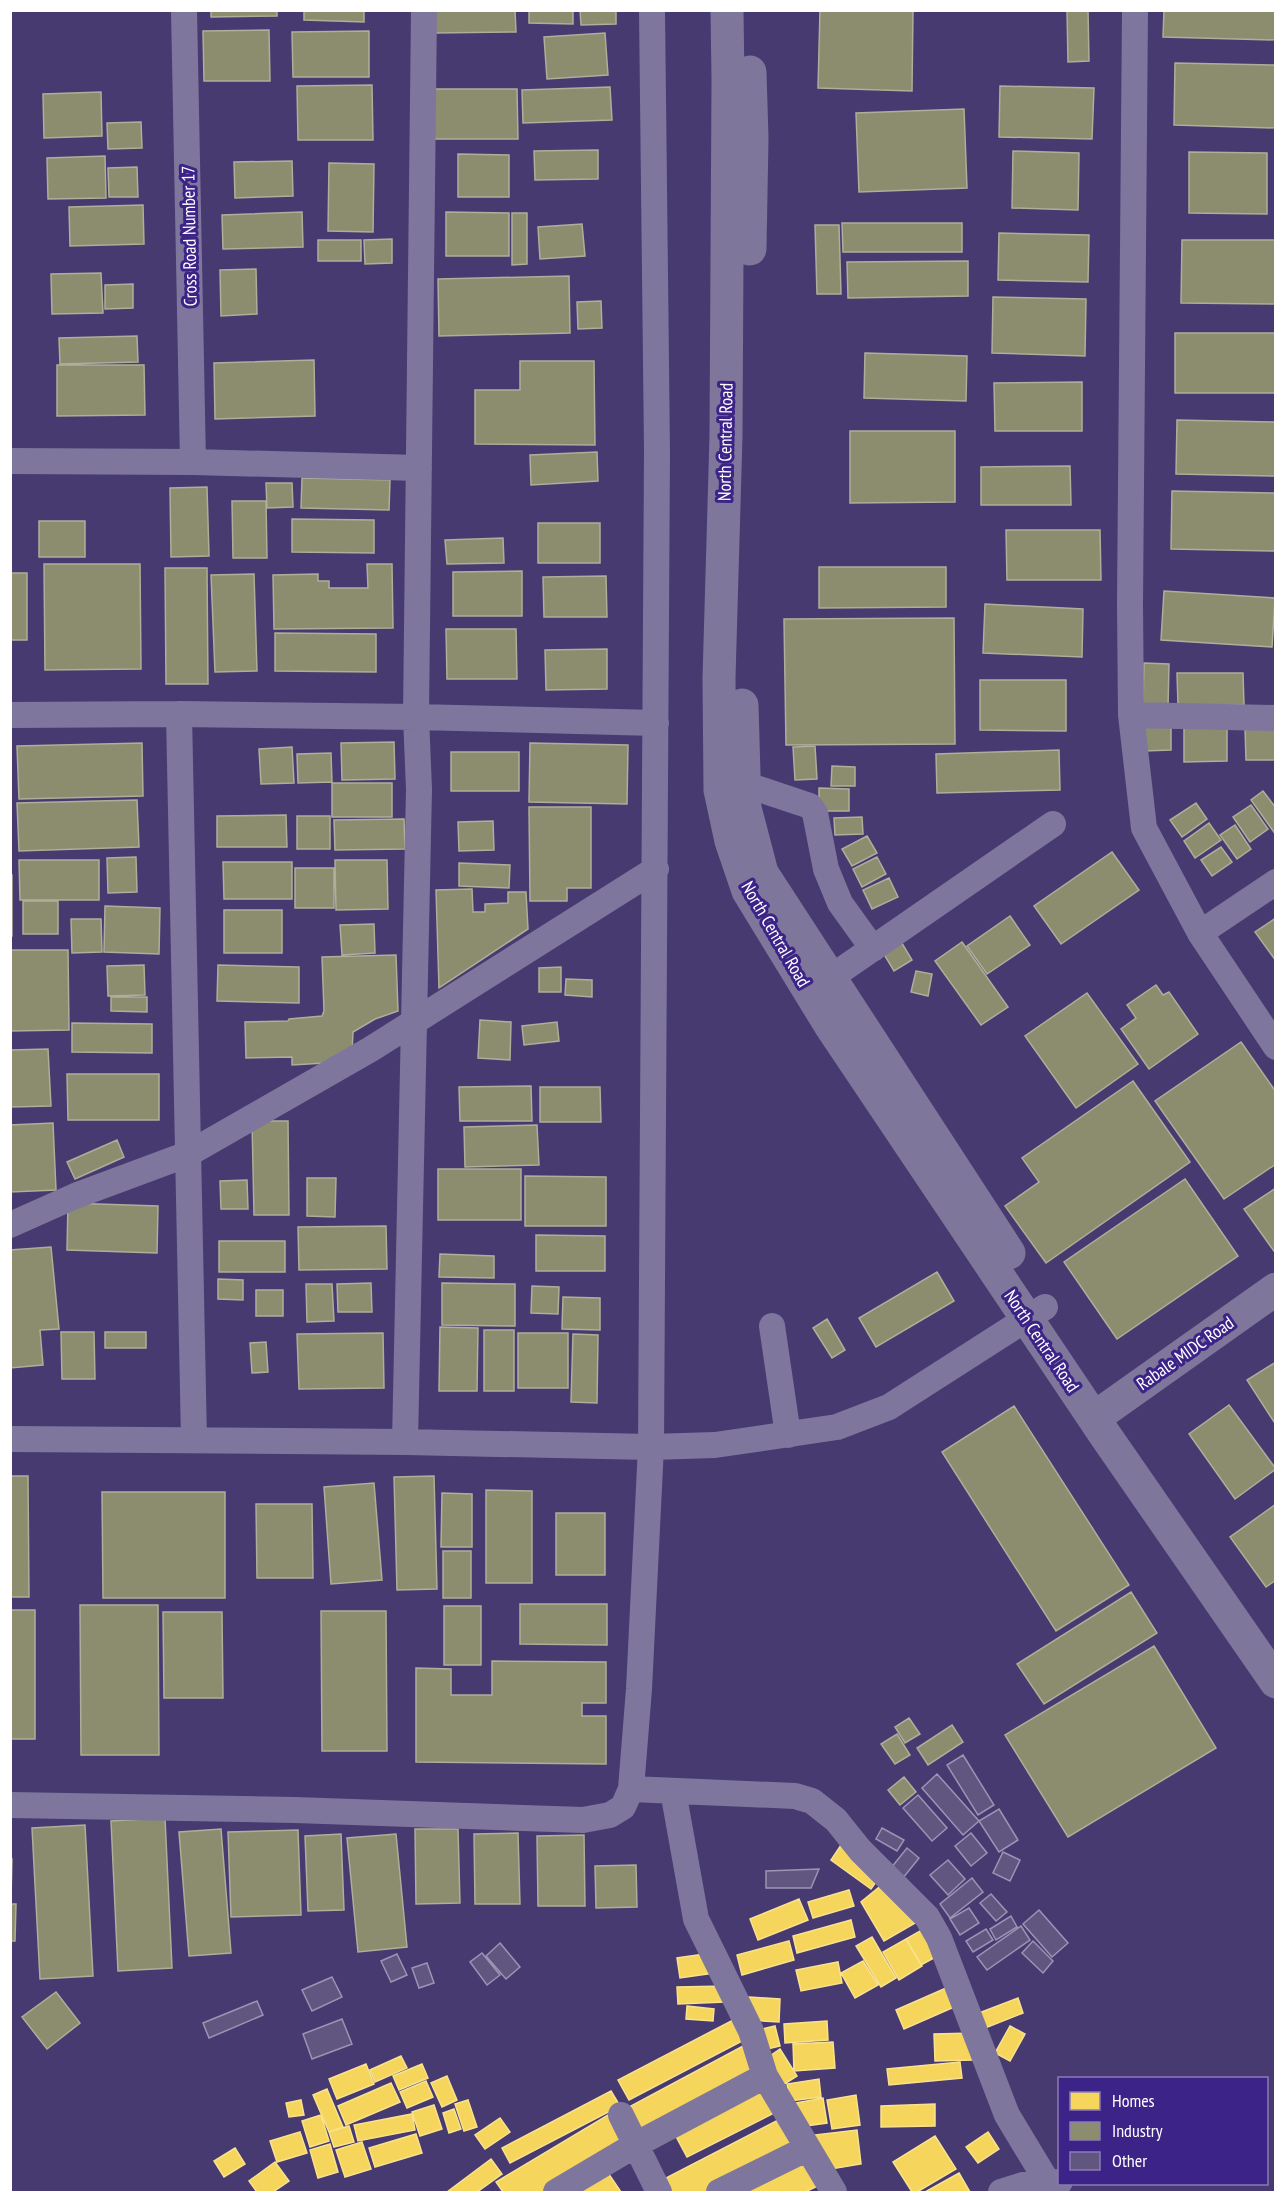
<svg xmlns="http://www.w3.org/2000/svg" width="1286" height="2203" viewBox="0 0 1286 2203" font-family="'PT Sans Narrow',sans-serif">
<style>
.homes{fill:#f6d55c;stroke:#f9e28d;stroke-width:1.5}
.industry{fill:#8c8c6e;stroke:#aeae9a;stroke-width:1.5}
.building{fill:#605680;stroke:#9c94b4;stroke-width:1.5}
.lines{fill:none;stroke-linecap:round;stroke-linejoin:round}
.minor{stroke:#7f769e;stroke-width:26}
.major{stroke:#7e769b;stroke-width:33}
.labels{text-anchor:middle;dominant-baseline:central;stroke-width:6;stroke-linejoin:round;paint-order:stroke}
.street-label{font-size:18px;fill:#fff;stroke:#3c2387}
</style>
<rect width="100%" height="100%" fill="#473a70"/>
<path class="homes" d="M841 1845 881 1875 871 1889 831 1860Z
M883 1884 924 1918 884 1941 861 1902Z
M849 1890 854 1906 813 1918 808 1902Z
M799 1899 808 1920 758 1940 750 1919Z
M851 1920 855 1937 797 1953 793 1936Z
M929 1926 945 1952 921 1965 906 1939Z
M872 1937 896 1978 881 1987 856 1946Z
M906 1939 922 1966 899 1980 883 1952Z
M789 1941 794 1960 742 1975 737 1955Z
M711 1953 714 1973 680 1978 677 1958Z
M863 1961 878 1985 855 1998 841 1973Z
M838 1962 842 1983 801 1991 796 1970Z
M725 1986V2002L678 2004 677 1987Z
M946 1988 954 2007 904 2029 896 2010Z
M749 1997 780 1999 779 2022 748 2020Z
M1018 1998 1023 2013 985 2028 979 2013Z
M687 2006 714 2009 713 2021 686 2019Z
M737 2018 748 2038 629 2100 618 2080Z
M827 2021 828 2040 785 2043 784 2024Z
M775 2026 780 2046 763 2050 758 2030Z
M1010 2026 1025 2034 1010 2061 995 2053Z
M973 2033V2060L935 2061 934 2034Z
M833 2042 835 2068 794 2071 793 2044Z
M743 2046 759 2075 644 2136 629 2107Z
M780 2049 797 2076 783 2085 767 2058Z
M401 2056 407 2068 375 2082 370 2070Z
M960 2062 962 2078 889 2085 887 2069Z
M366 2064 374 2084 337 2099 329 2079Z
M422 2064 428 2078 399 2090 393 2076Z
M447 2076 457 2100 442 2107 431 2083Z
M819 2079 821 2097 790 2101 787 2084Z
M426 2081 433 2097 407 2108 400 2092Z
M767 2081 782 2109 687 2157 672 2129Z
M391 2083 400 2102 346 2125 338 2106Z
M327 2089 343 2127 329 2132 313 2095Z
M611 2091 620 2106 510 2163 502 2148Z
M856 2095 860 2125 832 2129 827 2100Z
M823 2098 827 2123 799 2127 795 2103Z
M301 2100 304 2115 289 2117 286 2103Z
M468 2100 477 2127 464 2131 455 2104Z
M935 2104V2126L881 2127V2106Z
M434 2105 442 2129 420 2136 412 2112Z
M454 2109 461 2129 449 2133 443 2113Z
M613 2112 631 2141 547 2192H503L496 2182Z
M412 2114 415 2130 358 2141 354 2125Z
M321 2115 329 2141 310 2147 302 2121Z
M786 2116 801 2146 710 2192H671L664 2179Z
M500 2118 510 2132 485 2149 475 2135Z
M349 2126 354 2142 334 2147 329 2132Z
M857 2130 861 2164 831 2169 814 2135Z
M300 2132 307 2153 277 2162 270 2141Z
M988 2132 999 2149 978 2163 966 2147Z
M416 2134 422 2153 375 2167 369 2148Z
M935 2136 956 2169 917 2192H912L893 2162Z
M362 2142 371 2169 345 2177 336 2150Z
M330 2144 338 2172 318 2178 310 2150Z
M235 2148 245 2164 224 2177 214 2161Z
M807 2153 822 2184 805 2192H725Z
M491 2159 502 2174 477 2192H447Z
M275 2162 289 2181 273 2192H257L249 2181Z
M604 2167 621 2192H566Z
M959 2173 970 2192H925Z"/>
<path class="industry" d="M211 10H277V16L211 17Z
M304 10H364V22L304 20Z
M434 10H515L516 32 434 33Z
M529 10H573V24L529 23Z
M580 10H616V24L581 25Z
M820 10H913L912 91 818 88Z
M1067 10H1088L1089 61 1068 62Z
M1164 10H1276V40L1163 37Z
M269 30 270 81H204L203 31Z
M369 31V77H293L292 32Z
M605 33 608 75 547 79 544 37Z
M1175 63 1276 65V128L1174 125Z
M372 85 373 140H298L297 86Z
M1000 86 1094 88 1092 139 999 137Z
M610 87 612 120 523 123 522 90Z
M432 89H517L518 139H432Z
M101 92 102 136 44 138 43 94Z
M964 109 967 188 859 192 856 113Z
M141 122 142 148 108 149 107 123Z
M598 150V179L535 180 534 151Z
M1013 151 1079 153 1078 210 1012 208Z
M1189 152 1267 153V214L1189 213Z
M458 154 509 155V197H458Z
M105 156 106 198 48 199 47 158Z
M292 161 293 196 235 198 234 162Z
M329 163 374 164 373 232 328 231Z
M137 167 138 197H109L108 168Z
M143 205 144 244 70 246 69 207Z
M302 212 303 247 223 249 222 215Z
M446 212 509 213V256H446Z
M512 213H527V264L512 265Z
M842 223H962V252H843Z
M582 224 585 256 540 259 538 227Z
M815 225H839L841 294H817Z
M999 233 1089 235 1088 282 998 280Z
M392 239V263L365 264 364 240Z
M318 240H361V261H318Z
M1182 240H1276V304L1181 303Z
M968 261V296L848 298 847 262Z
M256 269 257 314 221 316 220 270Z
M101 273 103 313 52 314 51 274Z
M569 276 570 333 439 336 438 279Z
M133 284V308L105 309V285Z
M993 297 1086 299 1085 356 992 353Z
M601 301 602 328 578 329 577 302Z
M1175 333H1276V393H1175Z
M137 336 138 362 60 364 59 338Z
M865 353 967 356 966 401 864 398Z
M314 360 315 416 215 419 214 363Z
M520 361H594L595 445 475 444V390H520Z
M57 365H144L145 415 57 416Z
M1082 382V431H995L994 383Z
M1177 420 1276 422V476L1176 474Z
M850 431H955V502L850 503Z
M597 452 598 481 531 485 530 455Z
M1070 466 1071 505H981V467Z
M302 478 390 480 389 510 301 508Z
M266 483H292L293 507 267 508Z
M207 487 209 556 171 557 170 488Z
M1172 491 1276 493V551L1171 549Z
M232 501H266L267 558H233Z
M292 519 374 520V553L292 552Z
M39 521H85V557H39Z
M538 523H600V563H538Z
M1006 530H1100L1101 580H1007Z
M503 538 504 563 447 564 445 540Z
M44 564H140L141 669 45 670Z
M367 564H392L393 628 274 629 273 575 318 574V581H329V588H368Z
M819 567H946V607L819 608Z
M165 568H207L208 684H166Z
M522 571V616H453V572Z
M10 573H27V640H10Z
M254 574 257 671 215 672 211 575Z
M606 576 607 617H544L543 577Z
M1164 591 1275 598 1272 647 1161 640Z
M985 604 1083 609 1082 657 983 653Z
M954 618 955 744 786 745 784 619Z
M446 629H516L517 679H447Z
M275 633 376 634V672L275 671Z
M607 649V689L546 690 545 650Z
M1144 663 1169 664 1168 708 1143 707Z
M1177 673H1243L1244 705H1178Z
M980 680H1066V731L980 730Z
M1171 725V750L1144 751 1143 726Z
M1184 727H1227V761L1184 762Z
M1245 728H1275L1276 760H1246Z
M394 742 395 779 342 780 341 743Z
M142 743 143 796 19 799 17 746Z
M530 743 628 745 627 804 529 802Z
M815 746 817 779 795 780 793 747Z
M292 747 294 783 261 784 259 749Z
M1059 750 1060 790 937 793 936 754Z
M451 752H519V791H451Z
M331 753 332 782 298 783 297 754Z
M832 766 855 767V786H831Z
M332 783H392V817H332Z
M819 788 849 789V811H819Z
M1263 791 1276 808V835L1251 800Z
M137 800 139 847 19 851 17 803Z
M1196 803 1207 819 1182 837 1170 820Z
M1251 805 1268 829 1250 842 1233 817Z
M529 807H591V888H567V901H530Z
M286 815 287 847H217V816Z
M297 816H330V849H297Z
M862 817 863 834 835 835 834 818Z
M404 819 405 849 335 850 334 820Z
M493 821 494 850 459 851 458 822Z
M1209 823 1221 840 1195 858 1184 841Z
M1235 825 1251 849 1237 859 1220 835Z
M867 836 877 853 852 866 842 849Z
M1221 847 1232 862 1212 876 1201 860Z
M1112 852 1139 890 1061 944 1034 906Z
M136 857 137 892 108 893 107 858Z
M877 857 886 874 862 887 853 869Z
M19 860H99V900H20Z
M335 860H387L388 909 336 910Z
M223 862H292V899H224Z
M459 863 510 865 509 888 459 886Z
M295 868H334V908H295Z
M10 875H12V936H10Z
M889 878 898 897 872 909 863 890Z
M472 889 473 912H485V904L508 903V892H526L528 929 439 988 436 890Z
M23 901H58V934H23Z
M105 906 160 908 159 954 104 952Z
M224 910H282V953H224Z
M1010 916 1030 945 987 974 967 946Z
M1276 918V961L1255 932Z
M71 919H101L102 952 72 953Z
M374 924 375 953 342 955 340 925Z
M897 935 912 960 894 971 879 946Z
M962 942 1008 1007 981 1025 935 961Z
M10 950H68L69 1030 10 1031Z
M396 955 398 1011 375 1019 353 1032 352 1053 342 1062 292 1065V1057L246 1058 245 1022 288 1021 289 1019 322 1016 324 1011 322 957Z
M144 965 145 995 108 996 107 966Z
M218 965 299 967V1003L217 1001Z
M561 967V992H539V968Z
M916 971 932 974 928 996 911 992Z
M566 979 592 980V997L565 995Z
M1156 985 1163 995 1169 992 1198 1034 1149 1069 1121 1029 1136 1018 1127 1005Z
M1087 993 1138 1064 1076 1108 1025 1036Z
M111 997H147V1012L111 1011Z
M480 1020 511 1022 510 1060 478 1058Z
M557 1022 559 1041 524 1045 522 1026Z
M72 1023 152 1024V1053L72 1052Z
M1241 1042 1276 1092V1164L1224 1199 1155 1101Z
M48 1049 51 1106 10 1107V1050Z
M67 1074H159V1120H68Z
M1133 1081 1190 1162 1046 1263 1005 1206 1039 1182 1022 1158Z
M531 1086 532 1121H460L459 1087Z
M540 1087H600L601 1122H540Z
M252 1121H288L289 1215H254Z
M53 1123 56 1190 10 1192V1125Z
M537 1125 539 1165 465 1167 464 1127Z
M117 1140 124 1157 75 1179 67 1162Z
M438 1169H521V1220H438Z
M525 1176 606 1177V1226H525Z
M307 1178H336L335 1217 307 1216Z
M1185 1179 1238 1256 1117 1339 1064 1262Z
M247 1180 248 1209H221L220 1181Z
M1276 1188V1254L1244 1209Z
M68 1203 158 1206 157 1253 67 1250Z
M386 1226 387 1269 299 1270 298 1227Z
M536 1235 605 1236V1271H536Z
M219 1241H285V1272H219Z
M51 1247 59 1329 40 1330 43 1365 10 1368V1250Z
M440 1254 494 1256V1278L439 1277Z
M937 1272 954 1301 876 1347 859 1318Z
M218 1279 243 1280V1300L218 1299Z
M371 1283 372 1312H338L337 1284Z
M442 1283 515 1284V1326L442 1325Z
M306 1284H332L334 1321 307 1322Z
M532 1286 559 1287 558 1314 531 1313Z
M256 1290H283V1316H256Z
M563 1297 600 1298V1330L562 1329Z
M827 1319 845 1350 832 1358 813 1328Z
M440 1327 478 1328 477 1391H439Z
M484 1330H514V1391H484Z
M61 1332H94L95 1379H62Z
M105 1332H146V1348H105Z
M383 1333 384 1388 299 1389 297 1334Z
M518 1333H568V1388H518Z
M573 1334 598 1335 597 1403 571 1402Z
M266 1342 268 1372 252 1373 250 1343Z
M1276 1362V1425L1247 1380Z
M1229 1405 1276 1469 1235 1499 1189 1434Z
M1014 1406 1129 1585 1056 1631 942 1452Z
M10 1476H28L29 1597H10Z
M434 1476 437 1589 397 1590 394 1477Z
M374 1483 382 1580 331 1584 324 1487Z
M486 1490 532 1491V1583H486Z
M102 1492H225V1598H103Z
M442 1493 472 1494V1547H441Z
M256 1504H312L313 1578H257Z
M1276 1504V1580L1266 1587 1230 1537Z
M556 1513H605V1575H556Z
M443 1551H471V1598H443Z
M1131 1592 1157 1633 1044 1704 1017 1664Z
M520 1604H607V1645L520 1644Z
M80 1605H158L159 1755H81Z
M444 1606H481V1665H444Z
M10 1610H35V1739H10Z
M321 1611H386L387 1751H322Z
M163 1612H222L223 1698H164Z
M1154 1646 1216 1748 1068 1837 1005 1735Z
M492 1661 606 1662V1703H582V1716H606V1764L416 1762V1668L451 1669V1695H492Z
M909 1718 920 1734 905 1743 895 1727Z
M952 1725 963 1742 928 1765 917 1748Z
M897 1734 910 1755 895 1764 881 1744Z
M904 1777 916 1792 900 1805 888 1790Z
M165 1818 172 1968 118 1971 111 1821Z
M85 1825 93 1976 40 1979 32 1828Z
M221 1829 231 1953 189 1956 179 1832Z
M415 1829H458L460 1903 416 1904Z
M298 1830 301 1915 231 1917 228 1832Z
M518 1833 520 1904H475L474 1834Z
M341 1834 344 1910 308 1911 305 1836Z
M396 1834 407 1947 358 1952 347 1838Z
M584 1835 585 1906H538L537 1836Z
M10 1859H12L11 1899H10Z
M636 1865 637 1907 596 1908 595 1866Z
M10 1904H16L15 1941H10Z
M56 1992 80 2023 47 2049 22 2017Z"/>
<path class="building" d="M963 1755 994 1805 978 1815 947 1765Z
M937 1774 979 1821 963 1835 922 1788Z
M918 1795 947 1828 932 1841 903 1808Z
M999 1809 1018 1840 999 1852 979 1821Z
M882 1828 904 1840 897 1851 876 1839Z
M971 1833 987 1853 971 1866 955 1846Z
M907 1848 919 1858 903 1878 891 1868Z
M1003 1852 1020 1860 1010 1881 993 1873Z
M948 1860 965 1879 948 1895 930 1875Z
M819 1869 811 1888H766V1871Z
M972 1878 983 1892 950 1918 940 1904Z
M991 1894 1007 1912 996 1921 980 1903Z
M969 1908 979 1923 960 1935 950 1919Z
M1039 1910 1068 1943 1052 1957 1023 1924Z
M1011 1916 1017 1927 996 1940 990 1929Z
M1021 1926 1030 1940 987 1970 977 1957Z
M986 1929 993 1940 973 1952 966 1941Z
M1033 1941 1053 1961 1043 1973 1022 1953Z
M500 1943 520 1967 506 1979 486 1956Z
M482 1953 500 1975 487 1985 470 1962Z
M397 1954 407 1975 391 1982 381 1961Z
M427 1963 434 1983 419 1988 412 1968Z
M332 1977 342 1997 312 2011 302 1990Z
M257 2001 263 2015 209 2038 203 2023Z
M342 2019 352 2044 312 2059 303 2034Z"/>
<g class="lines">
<path class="minor" d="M184 10 193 462
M1135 10 1130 604 1131 715 1144 828 1200 933 1276 1047
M10 461 193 462 419 468
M10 715 179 714
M1131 715 1276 718
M744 784 810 806 815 813 826 869 840 903 873 949
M1200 933 1276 882
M830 978 1053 824
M10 1225 75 1196 188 1154 371 1049 656 869
M772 1326 788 1435
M10 1439 405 1442 651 1447 715 1445 837 1427 889 1407 1045 1307
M194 1440 179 714 416 717 424 10
M405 1442 419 789 416 717 656 723
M631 1789 795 1796 812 1801 836 1820 860 1850 927 1917 939 1938 1007 2115 1048 2183
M673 1791 696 1919 751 2031 765 2076 834 2192
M10 1805 295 1810 583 1820 610 1815 623 1807 631 1789 639 1689 651 1447 657 451 652 10
M621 2115 659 2192
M556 2192 637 2144 765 2076
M719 2192 808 2148
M1001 2192 1023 2185 1060 2182"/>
<path class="major" d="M727 10 728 80 726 436 719 678 720 790 731 841 748 891 830 1025 1105 1435 1276 1682
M750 249 752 138 750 72
M742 705 745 808 762 873 1009 1253
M1094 1418 1276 1289"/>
</g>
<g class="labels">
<g class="street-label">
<text transform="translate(189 236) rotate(-91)">Cross Road Number 17</text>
<text transform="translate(725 442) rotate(-89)">North Central Road</text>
<text transform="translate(776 934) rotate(60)">North Central Road</text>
<text transform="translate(1042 1341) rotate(56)">North Central Road</text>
<text transform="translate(1185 1353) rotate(-35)">Rabale MIDC Road</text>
</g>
</g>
<rect width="1286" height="2203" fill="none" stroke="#ffffff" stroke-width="24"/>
<rect x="1058" y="2077" width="210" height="108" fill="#3c2387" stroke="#8a7bb7" stroke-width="1.5"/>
<rect x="1070" y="2092" width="30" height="18" fill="#f6d55c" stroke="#8a7bb7" stroke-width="1.5"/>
<text x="1112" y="2107" font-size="18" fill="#ffffff">Homes</text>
<rect x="1070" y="2122" width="30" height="18" fill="#8c8c6e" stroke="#8a7bb7" stroke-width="1.5"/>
<text x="1112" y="2137" font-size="18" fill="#ffffff">Industry</text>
<rect x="1070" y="2152" width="30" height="18" fill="#605680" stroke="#8a7bb7" stroke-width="1.5"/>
<text x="1112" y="2167" font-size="18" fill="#ffffff">Other</text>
</svg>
